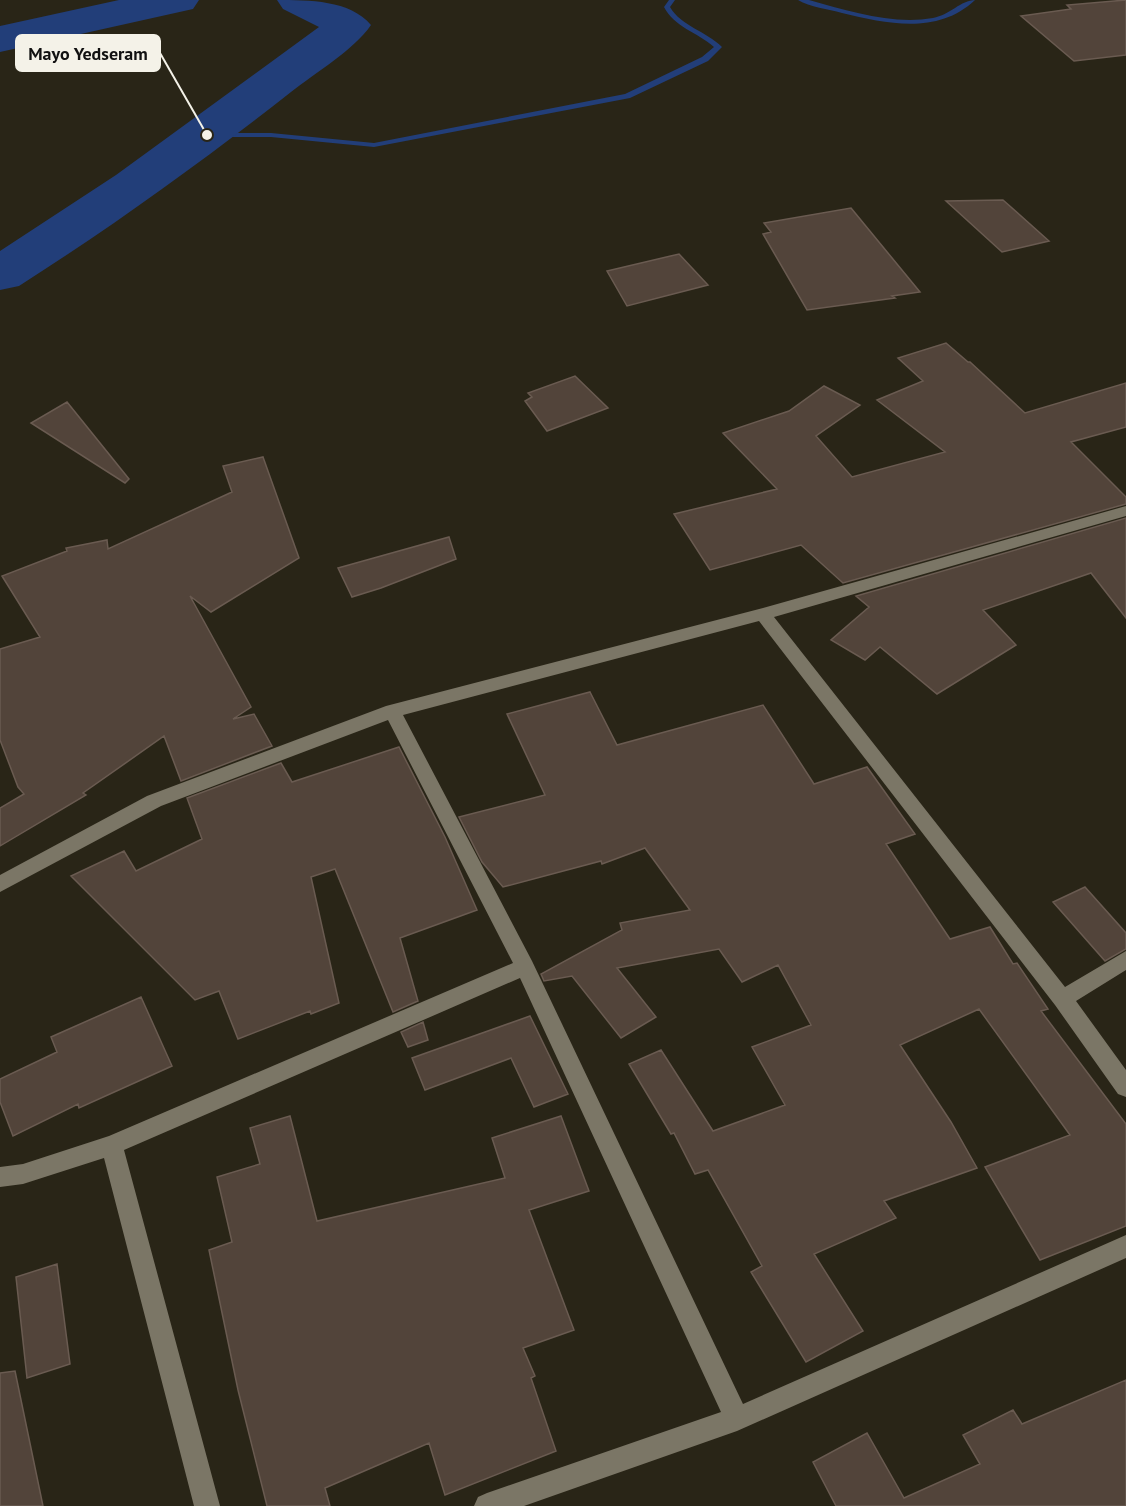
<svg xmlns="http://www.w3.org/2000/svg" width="1126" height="1506" viewBox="0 0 1126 1506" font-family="'PT Sans',sans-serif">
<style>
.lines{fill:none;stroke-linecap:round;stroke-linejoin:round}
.stream{fill:#223e79;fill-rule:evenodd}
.river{fill:#223e79;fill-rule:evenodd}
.building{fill:#52443a;stroke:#6a5b51;stroke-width:1.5}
.street{fill:#7b7666;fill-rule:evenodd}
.leader{fill:none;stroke:#f4f2e8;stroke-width:2}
.callout-dot{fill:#f4f2e8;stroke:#292517;stroke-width:2}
.callout{fill:#f4f2e8;stroke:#f4f2e8;stroke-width:2}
.callout-label{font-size:18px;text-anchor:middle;font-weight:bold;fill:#111}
</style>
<rect width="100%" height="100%" fill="#292517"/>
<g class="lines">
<path class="stream" d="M669 0H675L670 7C681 26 706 31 722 47L708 61 630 98 374 147 271 137H207L203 135 207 133H271L374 143 625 94 702 57 714 47C697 32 674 27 664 7Z
M798 0H809C849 11 892 25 933 18 950 15 961 0 975 0 938 35 888 24 842 13 828 9 810 7 798 0Z"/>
<path class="river" d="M119 0H199L193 9 0 52V26Z
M277 0C309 0 350 0 371 25 354 50 315 73 291 92 203 161 113 226 19 286L0 290V251L116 175 319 27 283 9Z"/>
</g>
<path class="building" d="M1126 0V55L1074 61 1021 16 1071 9 1067 5Z
M1003 200 1049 241 1002 252 946 201Z
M851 208 920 292 892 296 895 298 807 310 763 234 771 232 764 223Z
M679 254 708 285 627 306 607 271Z
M946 343 968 362H970L1025 413 1126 383V427L1071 442 1126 497V504L843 583 801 545 710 570 674 514 777 489 723 433 789 411 824 386 860 405 816 436 852 477 945 452 877 400 923 381 898 358Z
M575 376 608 408 547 431 525 401 532 397 528 393Z
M67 402 129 479 125 483 31 423Z
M263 457 299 558 211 612 190 596 251 707 233 719 254 714 272 746 181 781 164 736 83 793 86 795 0 846V808L24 794 18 787 0 740V649L40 637 2 576 67 551 66 548 107 540 108 549 232 492 223 466Z
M1126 518V618L1091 573 983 610 1016 645 937 694 880 647 865 660 831 640 869 607 856 596Z
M449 537 456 559 381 588 352 597 338 568Z
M590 692 617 745 763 705 814 784 867 767 915 834 886 844 950 939 990 927 1013 964 1017 963 1048 1009 1041 1011 1126 1124V1226L1040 1260 985 1167 1070 1135 979 1009 900 1045 951 1122 977 1168 884 1201 896 1218 814 1254 863 1331 806 1362 751 1272 762 1266 708 1170 695 1174 674 1133 671 1134 629 1064 661 1050 713 1131 785 1105 752 1047 811 1025 778 965 742 982 719 949 617 968 656 1017 621 1038 572 976 544 981 541 974 622 930 620 923 690 910 645 848 602 864 601 861 503 887 482 862 459 817 545 795 507 714Z
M399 747 445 837 477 910 400 938 418 1001 393 1012 335 869 311 877 339 1003 311 1014 310 1011 238 1039 219 991 195 1000 71 876 124 851 136 871 202 839 187 798 281 763 292 782Z
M1085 887 1126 933V949L1105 961 1053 902Z
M141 997 172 1066 79 1108 78 1104 13 1136 0 1102V1079L57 1052 51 1037Z
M530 1016 568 1094 534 1107 511 1058 425 1090 412 1058Z
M423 1022 428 1040 408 1047 401 1032Z
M290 1116 317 1221 505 1178 492 1138 561 1116 589 1191 529 1210 574 1330 523 1348 535 1376 531 1378 556 1451 445 1495 429 1443 325 1488 330 1506H267L238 1390 209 1250 232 1242 217 1177 260 1164 250 1128Z
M57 1264 70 1364 27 1378 16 1277Z
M15 1371 43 1506H0V1373Z
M1126 1380V1506H836L813 1462 867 1433 904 1498 980 1464 963 1435 1013 1410 1022 1424Z"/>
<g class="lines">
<path class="street" d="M1126 506V516L774 617 1065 987 1126 951V970L1076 1001 1126 1070V1097L1118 1094 1055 1005 759 621 403 715 532 961 743 1404 1126 1235V1258L737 1431 524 1506H474L478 1497 487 1493 721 1412 520 978 124 1150 220 1506H194L104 1158 23 1184 0 1187V1167L23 1164 109 1136 513 963 388 720 161 806 0 892V875L147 796 386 706 763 608Z"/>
</g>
<path class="leader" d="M207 135L160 53"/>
<circle class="callout-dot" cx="207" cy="135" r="6"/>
<rect class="callout" x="16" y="35" width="144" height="36" rx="6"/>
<g class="callout-label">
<text x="88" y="60">Mayo Yedseram</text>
</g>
</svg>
